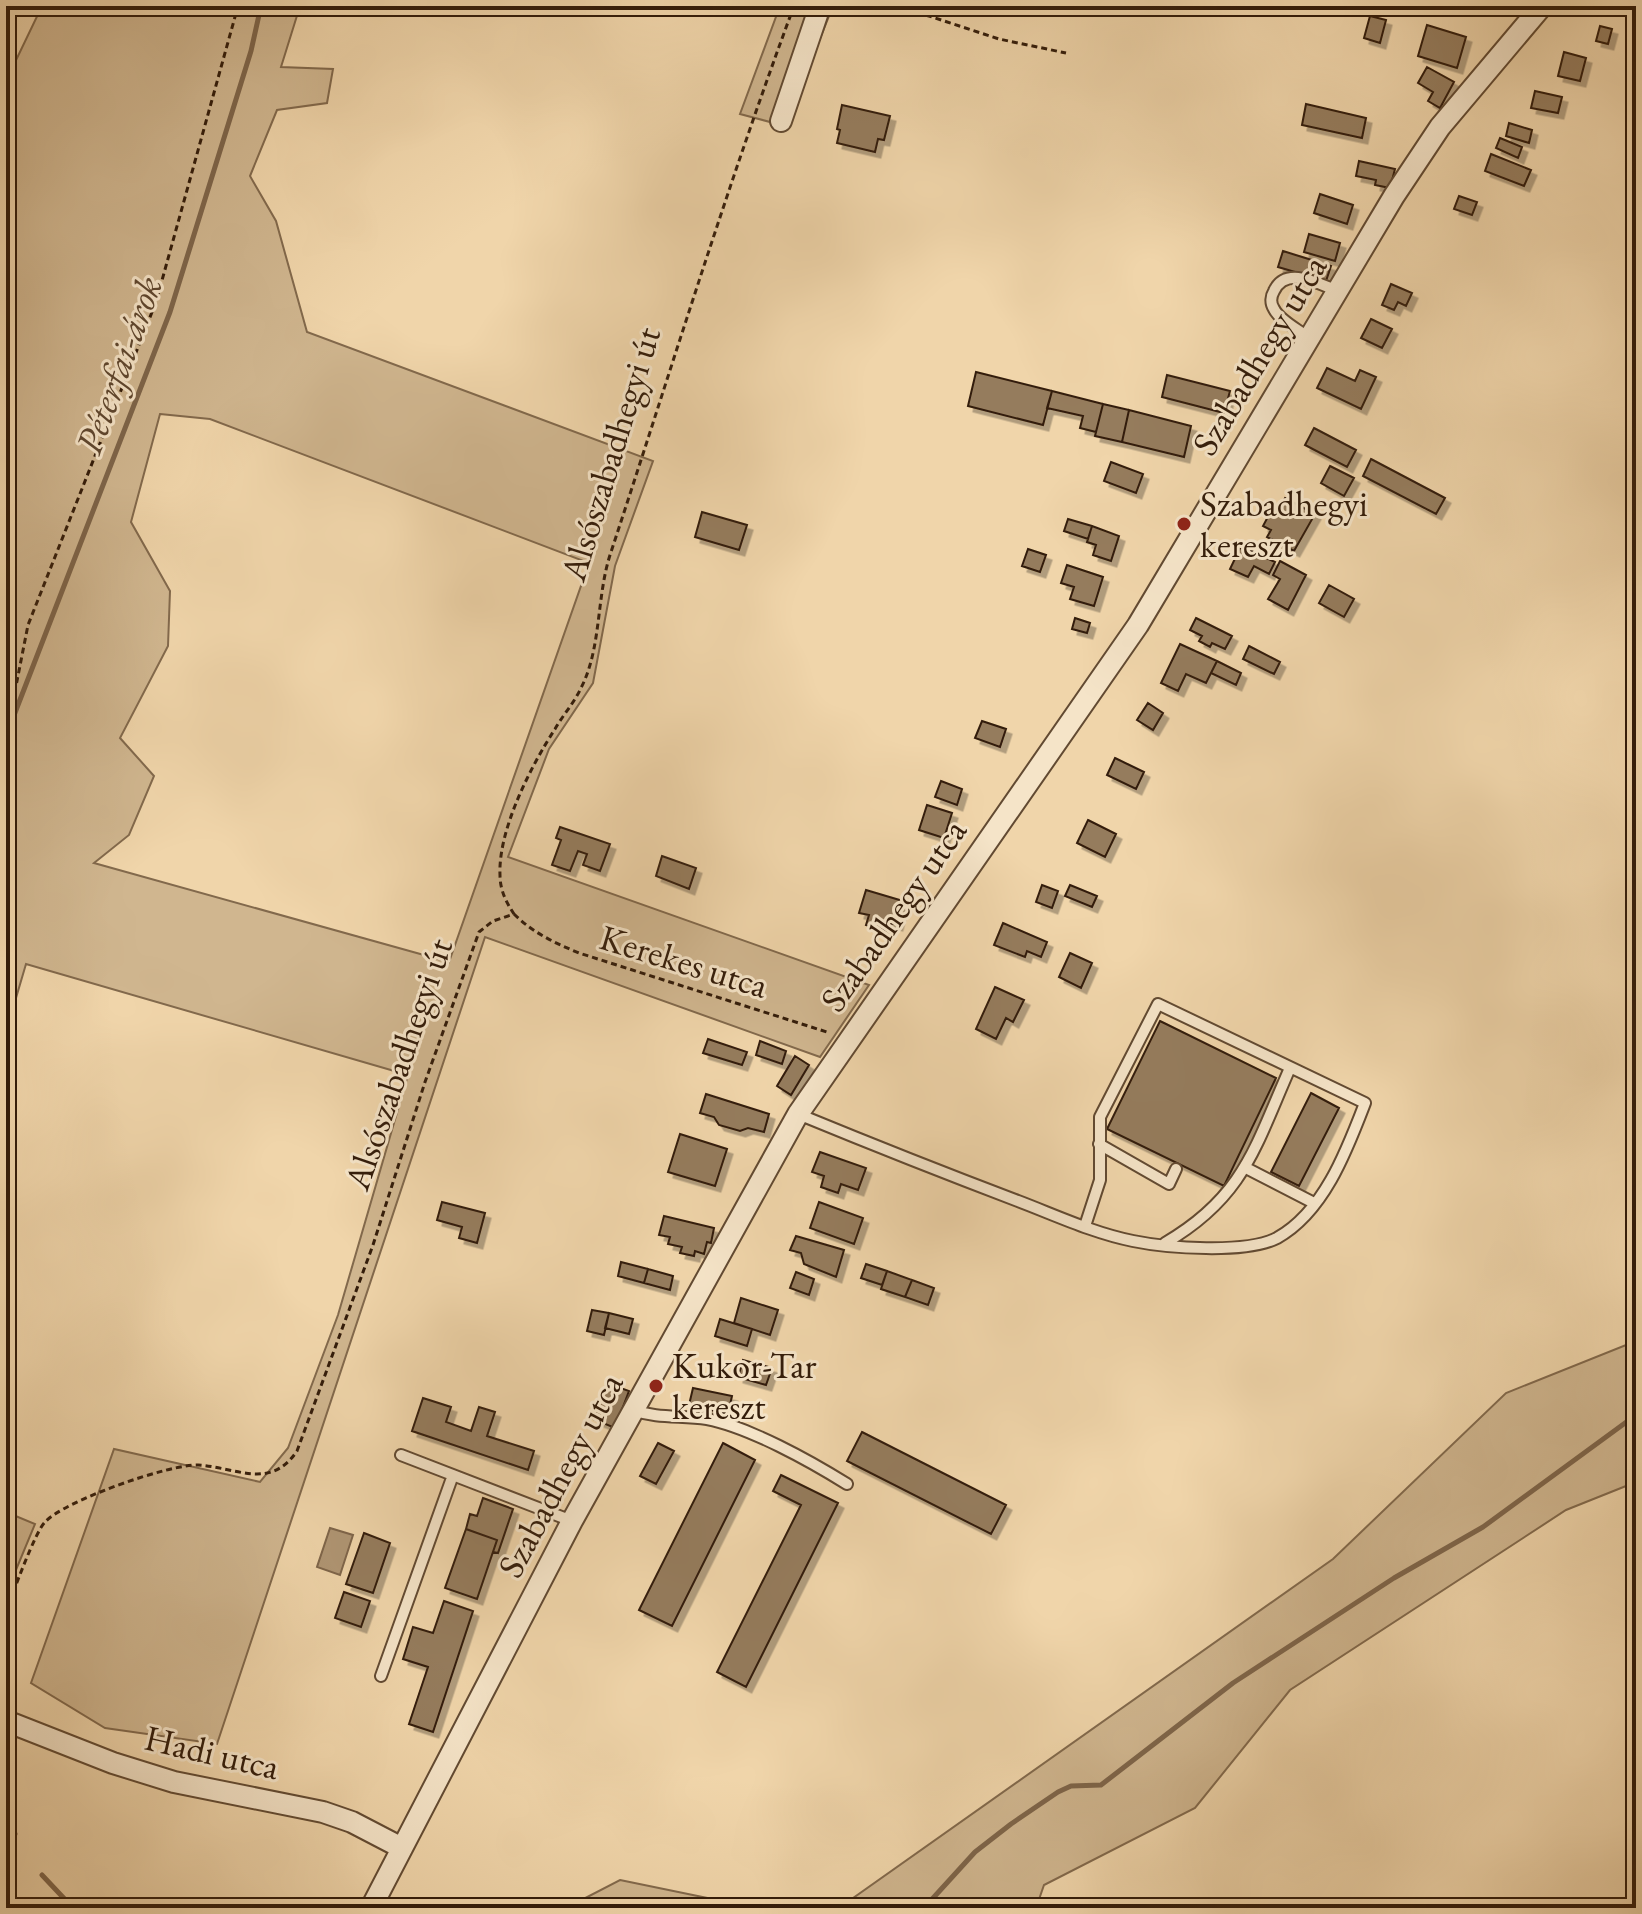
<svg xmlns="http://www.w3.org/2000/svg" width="1642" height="1914" viewBox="0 0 1642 1914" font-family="'EB Garamond',serif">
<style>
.green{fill:#d0b68f;stroke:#82694c;stroke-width:2;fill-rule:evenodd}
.water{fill:#b09674;stroke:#7e654a;stroke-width:2}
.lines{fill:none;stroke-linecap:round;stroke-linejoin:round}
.stream{stroke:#7e654a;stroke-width:5}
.building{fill:#957c5d;stroke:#331c0a;stroke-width:2;filter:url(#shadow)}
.lane-casing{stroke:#624a32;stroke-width:14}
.street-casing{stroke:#624a32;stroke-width:24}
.path{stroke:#331c0a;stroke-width:3;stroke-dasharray:6 4;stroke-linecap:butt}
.lane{stroke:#f5e4c8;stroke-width:10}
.street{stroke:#f5e4c8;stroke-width:20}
.poi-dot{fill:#8f2418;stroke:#f5e4c8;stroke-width:3}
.labels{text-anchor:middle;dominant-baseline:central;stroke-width:6;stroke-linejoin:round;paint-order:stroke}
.street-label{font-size:36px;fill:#331c0a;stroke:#f5e4c8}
.poi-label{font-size:36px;fill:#331c0a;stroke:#f5e4c8;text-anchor:start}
.water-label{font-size:38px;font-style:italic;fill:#5f472f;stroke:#f5e4c8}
</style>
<defs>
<filter id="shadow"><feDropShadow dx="5.5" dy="5.5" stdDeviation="0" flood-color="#0004"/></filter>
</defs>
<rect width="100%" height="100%" fill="#f0d5aa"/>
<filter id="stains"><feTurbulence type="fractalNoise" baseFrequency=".0025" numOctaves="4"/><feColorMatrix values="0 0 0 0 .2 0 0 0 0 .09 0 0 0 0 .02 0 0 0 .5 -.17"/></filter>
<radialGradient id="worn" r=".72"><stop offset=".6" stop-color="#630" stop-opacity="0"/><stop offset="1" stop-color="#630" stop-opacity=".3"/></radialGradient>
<path class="green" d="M42 6H300L281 67 333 69 327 103 277 110 250 176 276 221 307 332 653 461 615 566 593 683 549 749 508 857 869 985 820 1057 485 937 217 1744 105 1728 31 1683 114 1449 260 1482 288 1448 338 1315 408 1075 26 964 6 1032V81ZM160 414 210 419 589 563 449 962 94 863 129 835 154 776 120 738 168 646 170 591 131 522Z
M780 6H833L785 126 740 114Z
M1636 1341V1482L1566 1510 1290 1690 1195 1808 1044 1885 1036 1908H839L1333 1559 1506 1393Z
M6 1512 35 1524 6 1594Z
M620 1880 756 1908H566Z"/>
<path class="water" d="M330 1528 353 1535 340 1575 317 1567Z"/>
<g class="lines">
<path class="stream" d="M6 736 170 312 251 51 261 6
M6 853 8 860 6 897
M6 1830 15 1834
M42 1875 73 1908
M924 1908 975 1852 1011 1824 1058 1792 1071 1786 1101 1785 1233 1683 1394 1578 1483 1527 1636 1415"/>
</g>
<path class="building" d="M1370 16 1386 20 1380 43 1364 38Z
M1427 25 1466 37 1457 68 1418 56Z
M1600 26 1612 29 1608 44 1596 41Z
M1564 52 1586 58 1580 81 1558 76Z
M1427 67 1454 82 1440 108 1428 101 1433 92 1418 83Z
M1535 91 1562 97 1558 113 1531 108Z
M1306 104 1366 118 1362 138 1302 125Z
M842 105 890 116 884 140 878 139 875 152 837 143 840 130 837 129Z
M1509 123 1532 130 1529 143 1506 136Z
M1500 138 1522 147 1518 158 1496 148Z
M1491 154 1531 170 1524 186 1485 171Z
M1359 161 1395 169 1390 188 1375 185 1376 180 1356 176Z
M1320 194 1353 205 1347 224 1314 213Z
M1459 196 1477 202 1472 215 1454 209Z
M1309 234 1340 243 1335 261 1304 252Z
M1283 251 1331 266 1326 281 1278 267Z
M1391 284 1412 293 1406 306 1398 302 1394 310 1382 305Z
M1371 319 1392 329 1382 348 1361 338Z
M1327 368 1355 381 1360 370 1376 377 1361 409 1317 388Z
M976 372 1052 391 1043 425 968 406Z
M1167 375 1230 391 1224 413 1162 397Z
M1052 391 1103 404 1096 432 1080 428 1083 416 1047 408Z
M1103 404 1129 410 1122 442 1095 436Z
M1129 410 1191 426 1184 457 1122 442Z
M1314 428 1356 450 1347 467 1305 445Z
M1371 459 1445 498 1436 514 1363 476Z
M1111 462 1143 474 1136 493 1104 481Z
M1330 466 1354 478 1344 496 1321 483Z
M1285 498 1315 514 1294 551 1267 537 1271 530 1263 526 1272 509 1278 512Z
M702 512 747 525 739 550 695 537Z
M1068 519 1092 526 1088 539 1064 531Z
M1092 526 1119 536 1111 561 1093 555 1096 545 1087 542Z
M1241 546 1275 562 1269 574 1254 566 1248 577 1230 569Z
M1028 549 1046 555 1040 572 1022 566Z
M1280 561 1306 575 1288 610 1268 599 1280 579 1273 575Z
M1067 565 1103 577 1094 606 1070 599 1074 587 1061 583Z
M1329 585 1354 599 1344 617 1319 603Z
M1075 618 1090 623 1087 633 1072 629Z
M1196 618 1232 636 1225 649 1212 643 1210 647 1199 641 1202 636 1190 630Z
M1180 644 1217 661 1206 683 1186 674 1178 691 1161 683Z
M1249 646 1280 662 1274 674 1243 659Z
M1217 661 1241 673 1236 685 1211 673Z
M1148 703 1163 713 1153 730 1137 720Z
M982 721 1006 729 1000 747 975 738Z
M1115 758 1144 772 1136 789 1107 775Z
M941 781 962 789 957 805 935 797Z
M927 805 952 813 944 838 919 830Z
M1088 820 1116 834 1105 857 1077 843Z
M560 827 610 844 600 871 583 865 587 854 578 851 570 871 552 865 561 840 556 838Z
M662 856 696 868 689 889 656 876Z
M1042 885 1058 891 1052 908 1036 902Z
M1070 885 1097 896 1092 907 1065 896Z
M866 890 903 901 897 925 891 923 888 931 866 925 869 915 859 913Z
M1003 923 1047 942 1041 957 1027 951 1025 957 994 945Z
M1070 953 1092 963 1081 988 1059 977Z
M995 987 1024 1000 1013 1022 1006 1018 996 1039 976 1029Z
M1160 1021 1276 1078 1224 1186 1107 1129Z
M708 1039 747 1052 742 1065 703 1053Z
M760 1041 786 1051 782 1064 756 1055Z
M795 1056 809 1065 791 1095 777 1086Z
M1311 1093 1339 1108 1299 1186 1271 1172Z
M706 1094 769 1114 764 1132 748 1128 740 1131 719 1125 714 1117 700 1113Z
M680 1134 727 1149 715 1186 668 1172Z
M820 1152 866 1168 858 1190 841 1184 838 1193 821 1187 824 1176 812 1172Z
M442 1202 485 1213 477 1243 459 1238 462 1227 437 1220Z
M819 1202 863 1218 854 1244 810 1228Z
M664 1216 714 1228 711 1243 707 1242 704 1254 695 1251 694 1256 680 1253 682 1247 668 1244 670 1237 659 1235Z
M796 1236 844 1250 836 1277 804 1264 801 1253 790 1250Z
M621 1262 648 1269 644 1283 618 1276Z
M866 1264 887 1271 882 1285 861 1278Z
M648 1269 673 1276 670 1290 644 1283Z
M887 1271 912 1280 905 1297 881 1289Z
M796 1272 814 1279 809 1295 790 1288Z
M912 1280 934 1288 928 1305 905 1297Z
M741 1298 778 1310 770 1335 734 1323Z
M592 1310 609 1313 604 1335 587 1331Z
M609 1313 633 1319 629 1334 605 1328Z
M720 1319 752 1329 747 1346 715 1336Z
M743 1360 772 1368 766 1385 738 1377Z
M607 1383 629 1391 615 1428 593 1419Z
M693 1388 732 1396 728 1414 689 1405Z
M423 1398 451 1407 446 1422 471 1431 479 1407 495 1412 487 1436 534 1451 528 1470 412 1431Z
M862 1432 1006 1505 991 1534 847 1461Z
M658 1443 674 1451 656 1484 640 1476Z
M723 1443 755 1460 672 1626 639 1610Z
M781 1475 838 1503 746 1687 717 1672 801 1505 773 1491Z
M483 1498 513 1509 498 1553 493 1552 497 1540 466 1529 470 1514 477 1516Z
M466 1529 497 1540 477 1599 445 1588Z
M364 1533 390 1543 373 1593 346 1584Z
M344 1592 370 1601 361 1627 335 1618Z
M444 1601 473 1611 433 1732 409 1724 428 1667 403 1659 413 1627 433 1633Z"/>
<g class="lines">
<g class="lane-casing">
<path id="lane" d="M1309 338C1299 330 1280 321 1274 309 1270 303 1271 296 1274 291 1286 265 1319 284 1338 291
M798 1114C871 1144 944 1173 1018 1201 1055 1215 1093 1233 1133 1241 1167 1248 1246 1254 1277 1238 1324 1212 1347 1150 1365 1103L1158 1004 1100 1117V1180L1085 1226
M1099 1144 1169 1184 1176 1169
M1246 1168 1314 1203
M1165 1243C1244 1197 1255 1147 1290 1068
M633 1410C658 1419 681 1415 707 1419 749 1427 810 1461 847 1484
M401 1455 572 1521
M381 1676 453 1475"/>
</g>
<g class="street-casing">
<path id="street" d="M781 121 820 6
M6 1721 113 1763 174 1782 323 1812 352 1822 402 1848
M371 1908 572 1521 798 1114 1138 625 1394 196 1440 127 1542 6"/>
</g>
<path class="path" d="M887 6 929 16 999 39 1066 53
M6 711 16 686 28 625 156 302 238 6
M514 914C533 933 555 943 579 953L830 1033
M6 1611C13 1593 35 1532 45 1522 64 1501 169 1464 198 1465 236 1467 270 1491 297 1451L373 1245 425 1082 479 932 493 921 514 914C506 902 500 890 500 875 498 830 531 766 555 729 563 715 574 703 581 688 602 647 596 596 611 552 671 370 727 186 794 6"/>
<use href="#lane" class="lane"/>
<use href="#street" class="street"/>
</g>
<g class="poi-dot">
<circle cx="1184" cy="524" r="8"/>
<circle cx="656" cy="1386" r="8"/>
</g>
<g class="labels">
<g class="street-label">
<text transform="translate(1259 355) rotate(-59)">Szabadhegy utca</text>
<text transform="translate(610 454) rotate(-73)">Alsószabadhegyi út</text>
<text transform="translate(893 915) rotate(-55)">Szabadhegy utca</text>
<text transform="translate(684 961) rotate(17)">Kerekes utca</text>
<text transform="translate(398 1064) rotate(-71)">Alsószabadhegyi út</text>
<text transform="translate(560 1475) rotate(-62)">Szabadhegy utca</text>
<text transform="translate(212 1752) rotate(13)">Hadi utca</text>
</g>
<g class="poi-label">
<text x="1200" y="503">Szabadhegyi<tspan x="1200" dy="41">kereszt</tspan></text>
<text x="672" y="1365">Kukor-Tar<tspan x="672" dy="41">kereszt</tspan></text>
</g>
<g class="water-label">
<text transform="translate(118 365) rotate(-70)">Péterfai-árok</text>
</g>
</g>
<rect width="1642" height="1914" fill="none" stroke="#f0d5aa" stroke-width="32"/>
<rect x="8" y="8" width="1626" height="1898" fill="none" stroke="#331c0a" stroke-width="4"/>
<rect x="16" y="16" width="1610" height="1882" fill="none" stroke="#331c0a" stroke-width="2"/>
<rect width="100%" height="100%" filter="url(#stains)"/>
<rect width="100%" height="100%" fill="url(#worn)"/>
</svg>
